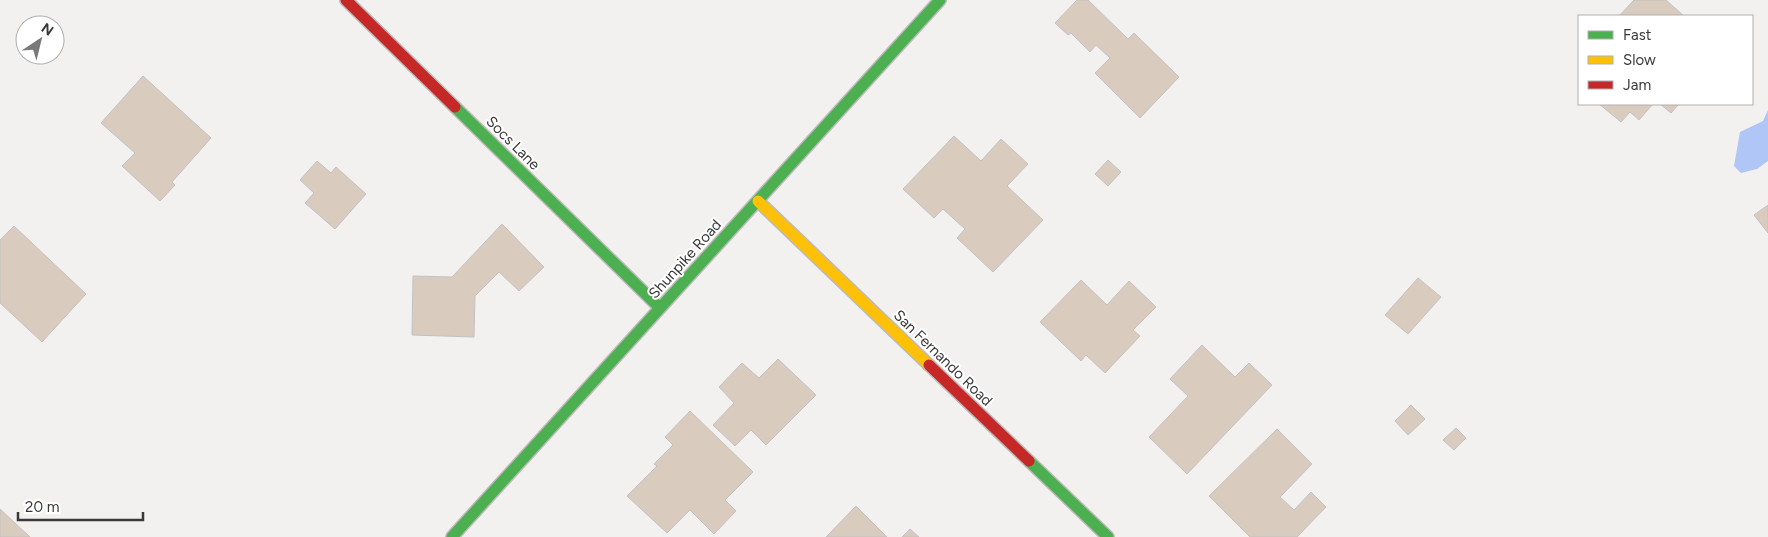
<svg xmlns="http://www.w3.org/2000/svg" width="1768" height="537" viewBox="0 0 1768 537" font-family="Figtree,sans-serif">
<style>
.water{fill:#afc6f7}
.building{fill:#d9ccbf;stroke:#c3c2c1}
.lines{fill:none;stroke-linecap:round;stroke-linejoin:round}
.fast-casing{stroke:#bbb9b9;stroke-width:14}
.slow-casing{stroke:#bbb9b9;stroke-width:14}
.jam-casing{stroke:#bbb9b9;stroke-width:14}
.fast{stroke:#4caf50;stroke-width:11}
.slow{stroke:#ffc107;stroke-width:11}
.jam{stroke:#c62828;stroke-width:11}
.labels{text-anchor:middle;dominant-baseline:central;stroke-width:4;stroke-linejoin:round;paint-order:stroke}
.street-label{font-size:15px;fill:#3a3838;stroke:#fff}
</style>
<rect width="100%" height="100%" fill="#f3f1ef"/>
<path class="water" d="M1768 110V161L1757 169 1741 173 1734 166 1740 132 1763 121Z"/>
<path class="building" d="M1077 0H1088L1128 39 1134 33 1179 77 1140 118 1095 73 1110 58 1096 45 1090 52 1071 33 1068 35 1055 23Z
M1634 0H1666L1684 16H1619Z
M143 76 211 138 172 182 175 185 160 201 122 166 135 153 101 123Z
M1599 104H1653L1639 120 1630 112 1621 122Z
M1660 104H1679L1671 113Z
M954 136 981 161 1001 139 1028 164 1007 186 1043 220 993 272 957 238 965 229 943 209 934 218 903 189Z
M1108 160 1121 172 1108 186 1095 174Z
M317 161 331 173 336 167 366 194 335 229 305 203 314 193 300 180Z
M1768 205V233L1754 215Z
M502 224 544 267 519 291 499 272 475 296 474 337 412 335 413 276 452 277Z
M14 226 86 294 42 342 0 303V240Z
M1418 278 1441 297 1408 334 1385 315Z
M1081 280 1107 305 1129 281 1156 307 1133 330 1140 336 1105 373 1086 355 1081 361 1040 322Z
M1202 345 1235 377 1249 363 1272 385 1187 474 1149 437 1188 396 1170 379Z
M778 359 816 395 766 445 751 430 735 446 713 425 734 403 719 387 742 363 759 378Z
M1411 405 1425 419 1408 435 1395 421Z
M690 411 753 472 725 500 736 511 714 534 690 510 667 533 627 496 657 466 654 464 673 445 665 437Z
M1456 428 1466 438 1454 450 1443 440Z
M1277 429 1312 464 1280 497 1294 510 1311 492 1326 507 1297 537H1250L1209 496Z
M856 506 887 537H826Z
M0 509 30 537H0Z
M910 529 919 537H902Z"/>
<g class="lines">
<g class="fast-casing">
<path id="fast" d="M455 107 660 308
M1029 461 1108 537
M452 537 940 0"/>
</g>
<g class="slow-casing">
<path id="slow" d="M758 201 929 365"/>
</g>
<g class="jam-casing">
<path id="jam" d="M346 0 455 107
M929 365 1029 461"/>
</g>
<use href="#fast" class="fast"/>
<use href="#slow" class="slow"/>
<use href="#jam" class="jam"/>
</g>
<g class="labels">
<g class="street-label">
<text transform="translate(513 143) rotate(45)">Socs Lane</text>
<text transform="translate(685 259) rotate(-48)">Shunpike Road</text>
<text transform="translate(943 358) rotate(44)">San Fernando Road</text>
</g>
</g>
<rect x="1578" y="15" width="175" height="90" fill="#ffffff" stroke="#b0afaf"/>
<rect x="1588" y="31" width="25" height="8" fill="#4caf50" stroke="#b0afaf"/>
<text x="1623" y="40" font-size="15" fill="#3a3838">Fast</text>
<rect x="1588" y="56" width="25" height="8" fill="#ffc107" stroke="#b0afaf"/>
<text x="1623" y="65" font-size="15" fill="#3a3838">Slow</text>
<rect x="1588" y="81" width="25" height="8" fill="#c62828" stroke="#b0afaf"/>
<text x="1623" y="90" font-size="15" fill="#3a3838">Jam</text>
<g transform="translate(40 40) rotate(35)"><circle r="24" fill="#ffffff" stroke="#b0afaf"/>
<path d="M0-4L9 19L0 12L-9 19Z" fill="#7b7978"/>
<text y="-8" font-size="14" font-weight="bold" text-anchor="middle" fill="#3a3838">N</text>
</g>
<path d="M18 512v8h125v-8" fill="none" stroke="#3a3838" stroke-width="2.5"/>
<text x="25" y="512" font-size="15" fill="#3a3838" stroke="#ffffff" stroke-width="4" paint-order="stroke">20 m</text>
</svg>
